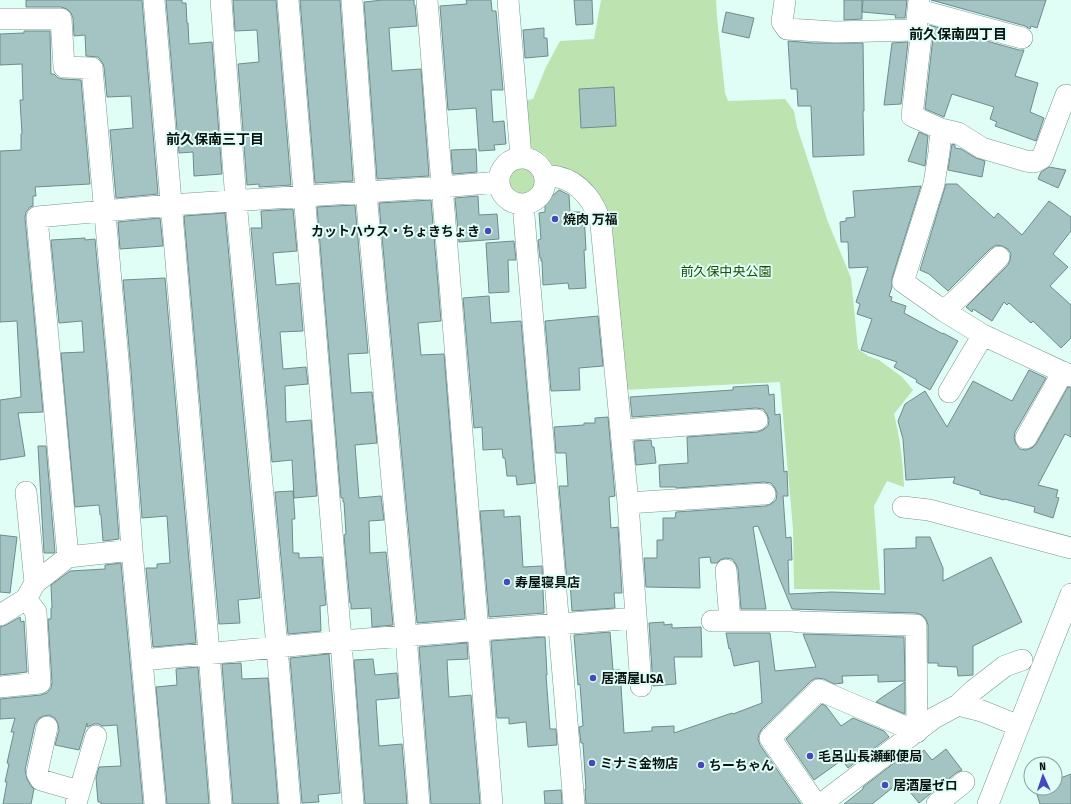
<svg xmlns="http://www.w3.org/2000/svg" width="1071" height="804" viewBox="0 0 1071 804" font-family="'Fira Sans Condensed','Noto Sans JP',sans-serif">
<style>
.green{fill:#bce3b0}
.building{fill:#a4c3c3;stroke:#6f8c8d}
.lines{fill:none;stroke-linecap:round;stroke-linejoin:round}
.minor-casing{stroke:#7a968f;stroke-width:22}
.minor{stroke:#fff;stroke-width:21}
.poi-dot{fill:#4648be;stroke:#e0fef6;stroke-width:1.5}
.labels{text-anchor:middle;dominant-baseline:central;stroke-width:4;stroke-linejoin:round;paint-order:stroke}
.poi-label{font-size:13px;font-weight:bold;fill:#091412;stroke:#e0fef6;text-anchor:start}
.park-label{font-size:13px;fill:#1b4f01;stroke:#e0fef6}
.neighbourhood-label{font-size:14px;font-weight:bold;fill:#091412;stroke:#e0fef6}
</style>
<rect width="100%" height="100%" fill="#e0fef6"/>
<path class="green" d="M601 0H716L717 17 725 93 728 101 785 99 794 111 797 127 828 222 851 278 858 349 868 356 879 360 902 377 913 390 894 414C900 438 903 462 904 487L887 481 874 506 880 590 794 589 793 529 780 382 624 390 606 213 555 168 544 154 537 150 527 147 523 101 533 99 546 67 560 41 594 39Z
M508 182a14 14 0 1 1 28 0a14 14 0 1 1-28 0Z"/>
<path class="building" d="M26 0H142L158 194 116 198 110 130 133 128 131 96 107 97 104 67 102 62 98 57 86 56 85 35 74 36 73 18 71 13 67 9 61 7H26Z
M166 0H182V3H186L187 23H188L189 44 212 42 222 174 194 176 193 152 179 153Z
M233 0H276L291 185 259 187V184L247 185 238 64 259 62 257 30 235 31Z
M300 0H340L353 181 315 183Z
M383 0H414V5H415L417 26 389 28 392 71 421 69 429 176 377 179 364 2Z
M466 0H491L492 11H496L503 90H491L493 122 504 121 506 144 494 145 495 150 479 151 476 108 448 110 440 6 467 4Z
M574 0H592L593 24 576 25Z
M844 0H862V19L844 20Z
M863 0H907L905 18H895L896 15 862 12Z
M931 0H1046L1037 28 1031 26 1030 29 1025 26Z
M726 12 754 18 749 38 722 32Z
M929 25 1019 50H1024L1015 76 1038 83 1030 112 1044 118 1036 141 995 126 997 122 990 119 994 107 952 94 944 117 925 109 933 37 932 32Z
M544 28V38H547L548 56 525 58 523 30Z
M24 31H50L51 74H54L58 78 63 79 81 80 90 184 35 187 36 196H33V206L30 207 26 212 25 218 43 412 18 413 25 456 0 460V400L21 397 17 321 0 322V151L21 150V134H22L20 100H23L22 64 0 65V34L24 33Z
M788 41 813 43H863L864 111H863L864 155 813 157 811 106H798L797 89H791Z
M908 42 901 104 884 105 892 43Z
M614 87 616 126 581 128 579 89Z
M919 132 928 136 925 166 908 161Z
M952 144 955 145V148L961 149 976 158 985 161 982 177 948 170Z
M476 149 477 172 453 174 451 150Z
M1049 167 1066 170 1058 188 1038 179 1041 172Z
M946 184H957L994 218 998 213 1022 235 1049 201 1071 217V231L1053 254 1068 267 1050 286 1071 305V338L1061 348 1033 321 1031 323 1009 303 1007 305 1004 302 992 321 973 309 972 312 966 307 1008 265 1010 260 1011 254 1008 249 1002 246 996 245 990 249 948 291 929 274 920 270Z
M921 186 892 278V287L889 296 892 297 891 301 906 306 904 313 943 334V333L958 341 930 390 916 382 917 380 894 367 897 362 861 350 872 319 857 314 860 304 856 302 868 267 849 268 848 242H841L840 222 846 221V218L855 217 853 191Z
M559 190 569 195 570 212H583L584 213 586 250H584L586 288 569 289 568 283 543 285 542 261H541V258H540L538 240 541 239 539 213 545 212V202Z
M478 196 479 215 497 214 499 239 459 242 455 198Z
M431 200 441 321 418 323 421 355 444 354 465 619 417 623 379 203Z
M355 205 368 353 348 354 351 393 372 392 377 443 355 445 359 498 381 496 384 520 369 521 370 553 386 552 393 625 372 627 371 608 351 609V603H350L344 535 346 534 344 502H343V498H341L317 207Z
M293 209 297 251 273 253 276 285 299 283 303 331 280 332 283 369 306 367 308 384 285 386 286 422 311 420 317 496 294 498 292 460 272 462 251 228H262L261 211Z
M225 213 260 598 238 600 240 623 219 624 184 216Z
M160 218 163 246 120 249 118 222Z
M85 238V240L95 239 107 372 119 539 103 541 101 515H100L99 505 75 507 61 353 84 352 82 321 59 323 51 240Z
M514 241 516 260H508L509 292 489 293 486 243Z
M165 278 196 643 153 647 146 568H157V564L170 563 167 516 142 518 131 370 123 280Z
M489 296 491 323 521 321 535 483 517 485 516 476H507L505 458H503L502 449 483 450 482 427 474 428 463 298Z
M598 316 603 366 579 368 580 390 551 391 545 321Z
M1029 370 1046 378 1015 432 1014 438 1016 444 1020 449 1026 450 1032 448 1036 444 1068 387 1071 388V437L1065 434 1038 485 1058 490 1056 497 1059 498 1053 518 1034 512 1035 507 1004 499V500L980 494V491L953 483 955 477 906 480 903 439 898 421 905 404 925 391 947 427 973 381 1012 401Z
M768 385 769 395 774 394 775 415 780 414 784 472 787 471 788 496H783L786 538 791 537 792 560H788L789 594 832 592 885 594 884 549 916 548V537H930L943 568V581L991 557 1022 622 973 646V675L958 676 957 667 938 666V663H928V625L926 619 922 615 916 613 792 609 758 526 753 527 766 609H741L738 569 736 564 732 559 725 558 720 560 717 563H711L710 557 699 558 700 588 646 587 644 558H657V540H663V518H675L676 512 766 506 771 504 776 500 777 493 775 488 771 483 764 482 676 488V487H660L659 465 688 463 687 437 758 432 763 430 768 426 769 420 767 414 763 409 756 408 632 417 630 397 733 390V387Z
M608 417 615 496 609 497 611 528 618 527 622 593H614L615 608 572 611 570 582H567L559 486H568L566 453H556L554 427 584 425V423H595V418Z
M651 440 652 447H654L656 463 636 465 634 441Z
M38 446H46L55 552 54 553H44Z
M293 491 295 519H292L293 553H299V558L322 557 326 605 320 606 321 631 288 634 275 492Z
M504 510V517L520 516 523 567 542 566 544 613 489 617 480 511Z
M0 535 17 537 10 593 0 592Z
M121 563 143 804H101V802H98L96 778 99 767 121 766 117 725 102 726 99 724H94L87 727V723L79 750 55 745 59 730 58 724 55 718 49 715 43 716 38 719 35 724 25 770 27 779 31 786 34 789 31 804H3L7 782H5L9 764 7 763 14 732H11L15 718 0 719V699L41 695 47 693 51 688 52 682 48 619H51V608H52L51 585 70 571 105 569V565Z
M20 617 21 622 24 621 27 672 0 675V627L6 625Z
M664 622V625L672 624V628L701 627 702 657H674L676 684 653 686 649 623Z
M610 632 613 670H620L624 733 652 731V727L674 726V733L732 713 733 714 762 703 759 661 734 666 730 648 729 649 726 633H770L775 671 816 667 803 634 904 637 905 681 878 682V675L842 676 843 683 834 684 824 679 816 678 811 681 762 729 759 734 758 739 760 745 801 804H586L585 789H586L583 743H581L579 727 583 726 580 684 578 685 574 635Z
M545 637 547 675H546L550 729H556L557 745 528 747 526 722 509 724V718H497L491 641Z
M467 643 468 659 447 660 449 697 471 695 480 804H431L419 647Z
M329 654 340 793 318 795 319 802 302 803 290 658Z
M373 659 375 675 397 673 399 698 376 700 379 746 402 744 407 804H365L354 660Z
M241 663 242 679 268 678 278 804H233L222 664Z
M198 667 209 804H167L156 687 177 685 176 669Z
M905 682V714L876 702 881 698Z
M822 704 826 706 841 726 853 718 884 731 889 737 848 768 842 760 814 780 786 739Z
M946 749 962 770 956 773 919 803 901 781 872 804H844L863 789V787L902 757 907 763 924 750 932 760Z
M1071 774V804H1040L1035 788H1055V780Z
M561 790 562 804H545L544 791Z"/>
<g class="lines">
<g class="minor-casing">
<path id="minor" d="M154 0 209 653 221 804
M221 0 236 201 277 647 290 804
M288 0 341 641 353 804
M352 0 366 192 406 636 419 804
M427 0 492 804
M508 0 521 157
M785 0 782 22 787 29 835 32 916 30
M919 0 916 30 921 36 912 116 941 129 939 152 934 184 903 282 944 311 983 335 1071 376
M919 10 1022 38
M0 19H61L64 67 92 68 119 371 132 550 155 804
M941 129 958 133 982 148 1026 161 1034 162 1042 158 1066 95
M499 181a23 23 0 1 1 46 0a23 23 0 1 1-46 0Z
M545 176C550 176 554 176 558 177 581 182 596 204 601 225L628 503 641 686
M523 204 574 804
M944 311 968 289 999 257
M949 392 983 335
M621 430 757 420
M1026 438 1063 372
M26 492 35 583
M628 503 765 494
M903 507 929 510 1071 548
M68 557 37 217 171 205 442 187 499 182
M726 570 730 621
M0 615 26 599 35 583 68 557 132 550
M712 621H793L800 622 916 625 917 732 819 690 770 738 816 804
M142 660 341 641 636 618
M0 687 40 683 36 612 26 599
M958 705 974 690 1005 666 1022 660
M47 727 37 773 41 780 79 791
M76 803 96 736
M821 804 934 718 958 705 982 711 1019 726
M937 804 964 782
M988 804 1071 594"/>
</g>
<use href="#minor" class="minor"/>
</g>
<g class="poi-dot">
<circle cx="555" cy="219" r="4"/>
<circle cx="488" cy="231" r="4"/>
<circle cx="507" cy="582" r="4"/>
<circle cx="593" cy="678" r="4"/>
<circle cx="810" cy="756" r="4"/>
<circle cx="592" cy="763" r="4"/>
<circle cx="701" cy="765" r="4"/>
<circle cx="885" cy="785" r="4"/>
</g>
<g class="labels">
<g class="poi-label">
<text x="563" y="219">焼肉 万福</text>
<text x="480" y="231" text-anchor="end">カットハウス・ちょきちょき</text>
<text x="515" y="582">寿屋寝具店</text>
<text x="601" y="678">居酒屋LISA</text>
<text x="818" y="756">毛呂山長瀬郵便局</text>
<text x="600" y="763">ミナミ金物店</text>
<text x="709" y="765">ちーちゃん</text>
<text x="893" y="785">居酒屋ゼロ</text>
</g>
<g class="park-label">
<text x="726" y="271">前久保中央公園</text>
</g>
<g class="neighbourhood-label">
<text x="958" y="34">前久保南四丁目</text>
<text x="215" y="139">前久保南三丁目</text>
</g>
</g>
<g transform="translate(1043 776) rotate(357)"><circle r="19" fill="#e0fef6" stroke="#8aa09b"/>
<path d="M0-3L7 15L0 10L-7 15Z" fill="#4648be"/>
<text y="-6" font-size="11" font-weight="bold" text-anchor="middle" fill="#091412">N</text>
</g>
</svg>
